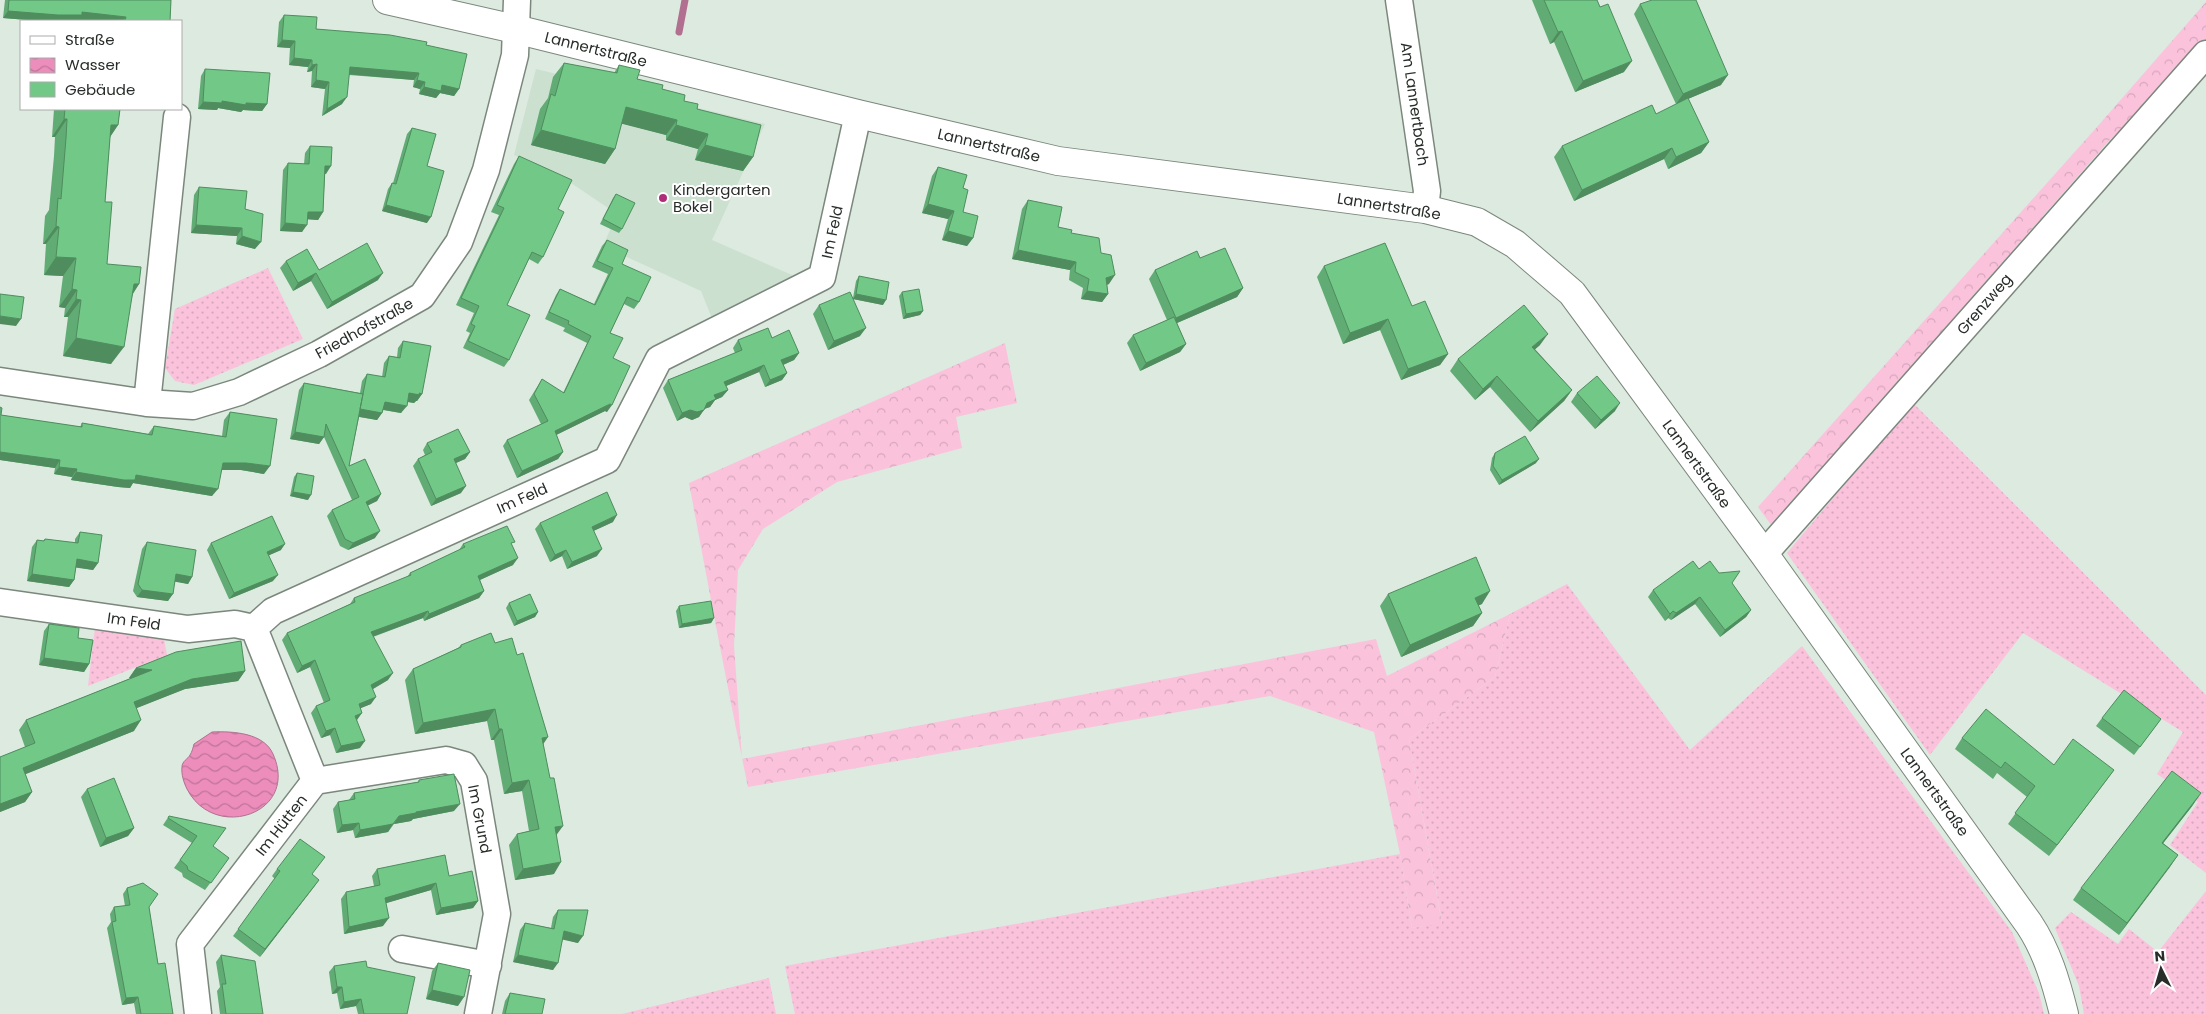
<svg xmlns="http://www.w3.org/2000/svg" width="2206" height="1014" viewBox="0 0 2206 1014" font-family="Poppins,sans-serif">
<style>
.built{fill:#cce0d0}
.grass{fill:url(#grass-dots)}
.forest{fill:url(#forest-crowns)}
.water{fill:url(#water-waves);stroke:#b17090}
.lines{fill:none;stroke-linecap:round;stroke-linejoin:round}
.stream{stroke:#b17090;stroke-width:7}
.minor-casing{stroke:#7b877d;stroke-width:29}
.tertiary-casing{stroke:#7b877d;stroke-width:30}
.minor{stroke:#fff;stroke-width:26}
.tertiary{stroke:#fff;stroke-width:28}
.wall{fill:#61ac74}
.shaded-wall{fill:#4f8c5e}
.building{fill:#71c887;stroke:#4f8c5e}
.poi-dot{fill:#af2d78;stroke:#fff;stroke-width:2}
.labels{text-anchor:middle;dominant-baseline:central;stroke-width:4;stroke-linejoin:round;paint-order:stroke}
.street-label{font-size:15px;fill:#282d29;stroke:#fff}
.poi-label{font-size:15px;fill:#282d29;stroke:#fff;text-anchor:start}
</style>
<defs>
<pattern id="grass-dots" width="8" height="8" patternUnits="userSpaceOnUse" patternTransform="scale(1.25)"><rect width="8" height="8" fill="#fbc2dc"/><path d="M2 2h.1M6 6h.1" fill="none" stroke="#d7a7bd" stroke-width="1.8" stroke-linecap="round"/></pattern>
<pattern id="forest-crowns" width="20" height="18" patternUnits="userSpaceOnUse" patternTransform="scale(1.25)"><rect width="20" height="18" fill="#fbc2dc"/><path d="M2 6a3 3 0 1 1 6 0M12 15a3 3 0 1 1 6 0" fill="none" stroke="#d7a7bd"/></pattern>
<pattern id="water-waves" width="16" height="10" patternUnits="userSpaceOnUse" patternTransform="scale(1.25)"><rect width="16" height="10" fill="#ec8dbc"/><path d="M0 5q4-4 8 0t8 0" fill="none" stroke="#bf7499"/></pattern>
</defs>
<rect width="100%" height="100%" fill="#dceadf"/>
<path class="built" d="M536 69 765 124 712 240 792 275 786 289 713 321 701 291 603 246 617 214 568 181 514 155Z"/>
<path class="grass" d="M268 268 303 339 194 385 175 381 165 368 175 309Z
M1913 403 2206 695V873L2170 845 2198 802 2157 774 2183 732 2023 633 1930 755 1787 553Z
M1567 584 1690 750 1802 646 2012 932 2039 993 2044 1014H795L785 966 1400 854 1412 928 1442 923 1409 739 1495 677 1510 614Z
M95 628 163 634 167 655 88 686Z
M2206 891V1014H2084L2079 986 2055 928 2071 912 2118 944 2129 929 2158 952Z
M769 978 776 1014H622Z"/>
<path class="forest" d="M2206 2V42L2107 143 1772 526 1758 507 2097 127Z
M1005 343 1017 403 956 417 962 448 837 482 763 529 738 570 734 645 742 759 1376 639 1387 676 1510 614 1495 677 1409 739 1442 924 1412 928 1400 854 1374 732 1270 696 748 787C727 686 708 584 689 483Z"/>
<path class="water" d="M212 732C233 731 264 733 273 754 300 814 214 842 187 789 184 783 181 774 182 767 182 761 188 759 190 755 192 752 193 748 194 744Z"/>
<g class="lines">
<path class="stream" d="M679 32 685 0"/>
<g class="minor-casing">
<path id="minor" d="M1399 0 1427 191 1425 209
M0 381 147 403 193 406 239 392 319 354 422 296 459 242 486 170 515 55 517 0
M147 403 177 117
M1764 554 2206 54
M0 602 188 629 235 624 254 628 273 611 607 460 659 359 822 277 858 114
M315 781 446 760 464 765 474 781 497 914 478 1014
M402 949 488 965
M198 1014 190 944 315 781 254 628"/>
</g>
<g class="tertiary-casing">
<path id="tertiary" d="M387 0 515 29 858 114 1058 161 1425 209 1477 222 1515 244 1572 293 1764 554 2029 924C2047 951 2056 982 2064 1014"/>
</g>
<use href="#minor" class="minor"/>
<use href="#tertiary" class="tertiary"/>
</g>
<path class="wall" d="M5 0H171L170 21H95L79 20 78 21H40L3 18Z
M1532 0H1597L1624 72 1575 92 1554 42 1550 44Z
M1640 4 1721 85 1676 104 1634 14Z
M284 15 316 29 426 45 459 89 454 96 440 93 436 98 419 94 420 89 413 87 414 80 349 75 342 104 322 116 325 89 311 87 312 71 307 72 308 67 289 65 290 48 277 47 279 22Z
M564 63 614 73 619 65 637 79 662 89 684 101 697 109 753 157 743 171 695 160 698 149 666 140V135L621 123 615 149 605 164 531 145 540 109 548 98 553 77Z
M205 69 267 104 262 111 243 110 241 112 218 108 217 110 198 109 201 76Z
M54 109H120L118 125 110 137 105 202 107 264 139 284 133 294 111 364 63 356 68 317H64L65 308 59 307 63 276 44 275 46 244H43L45 216 49 210 54 156 55 137H52Z
M1656 114 1709 142 1701 153 1668 169 1664 159 1574 201 1554 157 1562 146Z
M412 128 427 223 382 211 388 189 392 183H393L407 134Z
M310 146 326 174 325 173 323 212 318 220 307 219 302 232 280 231 283 170 288 163 304 164 305 153Z
M519 156 558 209 543 257 538 264 529 259 507 305 509 360 504 367 463 348 470 333 466 331 474 313 456 305 499 215 491 212 514 164Z
M938 167 963 188V212L973 238 967 246 942 240 948 219 922 213 932 176Z
M199 187 245 209 255 249 236 244 237 236 191 233 194 195Z
M616 194 622 229 619 233 600 224 613 198Z
M1028 200 1058 227 1071 233 1101 253 1109 284 1107 285 1108 294 1102 302 1081 299 1083 288 1069 280 1070 270 1012 259 1022 209Z
M607 240 622 264 639 302 634 309 624 304 610 333 613 358 607 412 605 411 556 435 563 452 558 459 517 478 503 446 507 440 541 424 529 400 542 379 563 393 587 343 563 331 565 328 545 319 556 295 560 289 594 304 608 274 592 267 602 246Z
M1200 258 1243 288 1237 297 1177 323 1186 344 1180 352 1140 371 1127 343 1133 335 1167 320 1149 279 1155 270Z
M286 261 319 270 378 280 327 309 311 281 293 291 280 268Z
M1324 266 1412 306 1448 354 1440 365 1401 380 1380 330 1343 344 1317 277Z
M859 276 883 305 853 299 860 336 828 350 813 314 819 305 853 298 856 281Z
M902 292 923 311 920 315 903 319 899 296Z
M772 338 799 353 794 360 783 365 787 373 782 380 765 387 759 372 726 386 728 390 722 397 715 400 710 407 704 409 699 417 692 420 685 417 677 421 663 388 668 380 735 353 733 348 738 340Z
M403 341 422 394 417 401H416L414 403 407 402 401 413 383 410 382 413 377 420 359 417 349 466 381 494 377 501 368 505 375 538 348 550 340 546 327 516 332 510 352 500 324 437 319 444 290 439 299 390 304 383 360 393 362 381 367 374 382 377 384 363 389 356 397 357 398 348Z
M1540 345 1535 349 1572 390 1564 401 1530 432 1490 387 1475 400 1450 371 1458 359Z
M1577 393 1615 411 1595 429 1571 402Z
M0 407 1 415 80 427 82 423 148 434 154 426 222 436 224 420 230 412 264 474 241 470H222L212 496 133 483 130 488 118 487 71 480 72 477 54 474 55 468 0 460Z
M427 443 470 452 465 459 456 463 461 493 431 506 413 466 418 459 425 455 423 450Z
M1495 453 1536 463 1499 485 1490 470 1492 458Z
M297 473 308 500 290 496 294 477Z
M613 522 593 531 597 556 567 569 562 556 550 562 535 529 540 523Z
M80 532 98 563 93 570 76 567 74 580 69 587 27 581 32 547 37 540 43 541 45 539 75 543V539Z
M147 542 192 577 188 584 175 581 168 601 137 597 133 591 142 549Z
M211 543 281 550 269 555 273 581 229 599 207 550Z
M463 544 512 545 513 565 480 580 484 591 479 598 424 621 423 618 373 637 388 680 373 689 371 704 360 708 357 720 360 748 336 753 330 735 321 738 311 713 316 706 324 703 310 667 297 673 282 640 287 633 350 604 354 598 407 577 410 573 459 550Z
M1699 569 1719 573 1732 583 1751 610 1746 617 1720 637 1695 604 1671 620 1668 618 1665 621 1648 597 1653 590Z
M1388 594 1482 604 1478 605 1482 613 1473 626 1401 657 1380 606Z
M509 603 538 612 535 617 514 626 506 608Z
M679 606 714 618 711 623 679 628 676 611Z
M49 624 89 664 84 672 39 665 44 631Z
M495 643 543 744 556 834 554 874 515 880 509 845 517 834 529 831 522 791 504 794 494 740H491L487 721 415 734 405 680 413 669 458 648 461 645Z
M136 668 245 671 238 681 185 689 136 708 134 731 25 774 32 792 25 802 0 812V757L25 747 19 730 26 720 131 678H129Z
M2102 718 2161 719 2134 755 2096 726Z
M1962 738 2054 765 2114 770 2049 856 2008 824 2027 797 1997 773 1993 779 1955 749Z
M419 780 454 811 413 819 411 821 394 824 388 832 355 838 353 830 337 833 333 809 338 802 349 800 354 793 418 782Z
M87 789 134 828 128 836 100 847 81 797Z
M2193 805 2163 843 2178 855 2119 935 2073 900 2081 888Z
M169 816 229 858 205 890 183 877 182 873 174 868 192 843 163 825Z
M277 869 312 874 319 880 260 957 233 936 275 879 272 876Z
M377 869 449 876 478 901 473 908 436 915 431 890 386 903 383 926 344 934 341 899 346 892 374 886 372 876Z
M127 888 149 907 158 964 173 1014H136L134 1003 122 1005 107 928 111 922 110 914 114 907 125 906 123 894Z
M558 910 578 943 563 939 553 970 513 962 520 930 525 923 551 928 553 917Z
M221 955 263 1014H220L217 991 220 987 216 962Z
M438 963 458 1006 426 999 432 971Z
M334 966 367 967 407 1014H358L356 1006 340 1009 337 993 332 994 329 972Z
M510 993 542 1014H502L505 1001Z"/>
<path class="shaded-wall" d="M8 11 82 12 126 17 123 21H95L79 20 78 21H40L3 18Z
M1562 31 1554 42 1550 44 1558 32Z
M282 40 295 41 290 48 277 47Z
M294 58 312 60 308 67 289 65Z
M1632 61 1624 72 1575 92 1583 81Z
M317 64 312 71 307 72 312 65Z
M350 67 419 73 414 80 345 74Z
M1728 75 1721 85 1676 104 1683 94Z
M316 80 329 82 325 89 311 87Z
M417 80 425 82 420 89 413 87Z
M442 85 459 89 454 96 440 93 436 98 419 94 424 87Z
M347 97 342 104 322 116 327 109Z
M222 101 246 103 267 104 262 111 243 110 241 112 218 108 217 110 198 109 203 102Z
M626 107 677 120 666 135 615 122Z
M64 119H67L55 137H52Z
M111 125H118L106 143Z
M676 125 708 134 698 149 666 140Z
M541 130 615 149 605 164 531 145Z
M1709 142 1701 153 1668 169 1676 157Z
M705 145 753 157 743 171 695 160Z
M1672 148 1664 159 1574 201 1582 190Z
M325 166H331L326 174 320 173Z
M928 204 954 211 948 219 922 213Z
M386 205 431 217 427 223 382 211Z
M308 212H323L318 220 303 219Z
M285 223 307 225 302 232 280 231Z
M196 225 242 228 237 236 191 233Z
M56 226 59 227 46 244H43Z
M948 231 973 238 967 246 942 240Z
M242 236 261 242 255 249 236 244Z
M1018 250 1076 262 1070 270 1012 259Z
M56 257 76 258 63 276 44 275Z
M316 273 311 281 293 291 298 283Z
M383 273 378 280 327 309 332 302Z
M1115 275 1109 284 1100 286 1106 278Z
M134 284H139L127 302Z
M1243 288 1237 297 1170 326 1176 318Z
M72 289 77 290 65 308 59 307Z
M1087 291 1108 294 1102 302 1081 299Z
M856 294 886 300 883 305 853 299Z
M76 299 81 300 68 317H64Z
M923 311 920 315 903 319 906 314Z
M0 316 21 319 16 326 0 324Z
M1388 319 1380 330 1343 344 1350 333Z
M866 328 860 336 828 350 834 341Z
M1548 334 1540 345 1525 358 1532 347Z
M76 338 124 347 111 364 63 356Z
M1186 344 1180 352 1140 371 1146 363Z
M799 353 794 360 776 368 781 360Z
M1448 354 1440 365 1401 380 1408 369Z
M764 365 759 372 719 389 724 382Z
M787 373 782 380 765 387 770 380Z
M1497 376 1490 387 1475 400 1483 389Z
M728 390 722 397 715 400 710 407 701 410 707 403 714 395Z
M1572 390 1564 401 1530 432 1538 421Z
M409 393H419L422 394 417 401H416L414 403 404 401Z
M385 402 407 406 401 413 379 409Z
M1620 403 1615 411 1595 429 1601 420Z
M610 404 612 405 607 412 605 411 550 438 555 431Z
M360 409 382 413 377 420 355 416Z
M690 410H704L699 417 692 420 685 417 677 421 682 413Z
M295 432 324 437 319 444 290 439Z
M0 452 60 460 55 468 0 460Z
M470 452 465 459 449 466 454 459Z
M563 452 558 459 517 478 522 471Z
M1539 459 1536 463 1499 485 1502 480Z
M223 463H246L270 466 264 474 241 470H218Z
M59 467 77 469 72 477 54 474Z
M76 472 136 475 218 489 212 496 133 483 130 488 118 487 71 480Z
M466 486 461 493 431 506 436 499Z
M293 492 311 495 308 500 290 496Z
M381 494 377 501 361 509 366 502Z
M617 515 613 522 587 534 592 527Z
M380 531 375 538 348 550 353 543Z
M285 544 281 550 263 558 267 552Z
M602 549 597 556 567 569 572 562Z
M566 550 562 556 550 562 555 555Z
M518 558 513 565 473 583 478 576Z
M77 559 98 563 93 570 72 567Z
M32 574 74 580 69 587 27 581Z
M176 574 192 577 188 584 171 581Z
M278 575 273 581 229 599 234 593Z
M142 590 173 594 168 601 137 597Z
M484 591 479 598 424 621 429 614Z
M1490 591 1482 604 1467 611 1475 598Z
M1700 597 1695 604 1671 620 1676 613Z
M1751 610 1746 617 1720 637 1725 630Z
M428 611 423 618 366 639 371 632Z
M1673 611 1668 618 1665 621 1670 614Z
M538 612 535 617 514 626 517 621Z
M1482 613 1473 626 1401 657 1410 645Z
M714 618 711 623 679 628 682 624Z
M44 658 89 664 84 672 39 665Z
M315 660 310 667 297 673 302 666Z
M136 668 152 670 145 680 129 678Z
M245 671 238 681 185 689 127 712 134 702 192 679Z
M393 673 388 680 366 693 371 685Z
M376 697 371 704 354 711 359 704Z
M495 709 487 721 415 734 423 723Z
M362 713 357 720 355 716Z
M141 720 134 731 16 778 23 768Z
M335 728 330 735 321 738 326 731Z
M499 729H502L494 740H491Z
M548 737 540 749 542 738Z
M365 741 360 748 336 753 341 746Z
M2114 770 2106 781 2049 856 2057 845Z
M529 780 522 791 504 794 512 783Z
M32 792 25 802 0 812V804Z
M2201 793 2193 805 2154 855 2162 843Z
M460 804 454 811 413 819 411 821 394 824 399 816 416 812Z
M359 823 353 830 337 833 342 825Z
M393 824 388 832 355 838 360 830Z
M563 826 555 837V827Z
M134 828 128 836 100 847 106 838Z
M2178 855 2170 867 2119 935 2127 923Z
M561 862 554 874 515 880 523 869Z
M319 880 314 887 260 957 265 949Z
M436 883 431 890 380 905 385 898Z
M478 901 473 908 436 915 441 908Z
M389 918 383 926 344 934 349 927Z
M564 931 583 936 578 943 560 939Z
M518 955 558 963 553 970 513 962Z
M337 987H342L337 993 332 994Z
M432 990 464 997 458 1006 426 999Z
M138 997 134 1003 122 1005 126 998Z
M361 999 356 1006 340 1009 344 1002Z"/>
<path class="building" d="M9 0H171L170 21H125L126 17 82 12V15H58L8 11Z
M1544 0H1597L1600 7 1608 4 1632 61 1583 81 1562 31 1558 32Z
M1652 0H1696L1728 75 1683 94 1640 4Z
M284 15 317 17 316 29 390 35 427 42 426 45 467 54 459 89 442 85 441 91 424 87 425 82 417 80 419 73 350 67 347 97 327 109 329 82 316 80 317 64 312 65V60L294 58 295 41 282 40Z
M564 63 617 73 619 65 640 70 637 79 663 85 662 89 685 95 684 101 698 104 697 109 761 125 753 157 705 145 708 134 676 125 677 120 626 107 615 149 541 130 551 94 555 96Z
M205 69 270 73 267 104 246 103V105L222 101V103L203 102Z
M1688 98 1709 142 1676 157 1672 148 1582 190 1562 146 1652 105 1656 114Z
M65 109H120L118 125H111L105 202H112L107 264 141 267 139 284H134L124 347 76 338 81 300 76 299 77 290 72 289 76 258 56 257 59 227 56 226 58 198 61 199 66 138 67 119H64Z
M412 128 436 134 427 166 444 171 431 217 386 205 392 183 396 184Z
M310 146 332 147 331 166H325L323 212H308L307 225 285 223 288 163 309 164Z
M519 156 572 180 558 209 564 212 543 257 532 252 507 305 530 315 509 360 468 341 475 326 471 324 479 306 461 298 504 208 497 205Z
M938 167 967 175 963 188 968 190 963 212 978 216 973 238 948 231 954 211 928 204Z
M199 187 247 191 245 209 263 214 261 242 242 236V228L196 225Z
M616 194 635 203 622 229 603 219Z
M1028 200 1062 207 1058 227 1072 230 1071 233 1099 238 1101 253 1111 255 1115 275 1106 278 1108 294 1087 291 1089 279 1075 272 1076 262 1018 250Z
M607 240 628 250 622 264 651 277 639 302 627 297 610 333 623 338 613 358 630 366 612 405 610 404 555 431 563 452 522 471 507 440 548 421 534 394 542 379 564 393 591 336 568 324 569 321 549 312 560 289 595 305 613 268 597 261Z
M367 243 383 273 332 302 316 273 298 283 286 261 307 249 319 270Z
M1385 243 1412 306 1425 301 1448 354 1408 369 1388 319 1350 333 1324 266Z
M1225 248 1243 288 1176 318 1155 270 1197 251 1200 258Z
M859 276 889 282 886 300 856 294Z
M919 289 923 311 906 314 902 292Z
M850 292 866 328 834 341 819 305Z
M0 294 24 297 21 319 0 316Z
M1524 305 1548 334 1532 347 1572 390 1538 421 1497 376 1483 389 1458 359Z
M1174 317 1186 344 1146 363 1133 335Z
M768 328 772 338 789 330 799 353 781 360 787 373 770 380 764 365 724 382 728 390 714 395 716 399 707 403 704 410 697 412 690 410 682 413 668 380 742 350 738 340Z
M403 341 431 346 422 394 419 393 420 395 409 393 407 406 385 402 382 413 360 409 367 374 385 377 389 356 400 358Z
M1597 376 1620 403 1601 420 1577 393Z
M304 383 363 394 349 466 365 459 381 494 366 502 380 531 353 543 345 539 332 510 359 497 326 424 324 437 295 432Z
M0 407 2 408 1 415 82 427V423L152 435 154 426 226 437 230 412 277 419 270 466 246 463H223L218 489 136 475 135 480H124L76 472 77 469 59 467 60 460 0 452Z
M458 429 470 452 454 459 466 486 436 499 418 459 432 452 427 443Z
M1525 436 1539 459 1502 480 1493 466 1495 453Z
M297 473 314 476 311 495 293 492Z
M607 492 617 515 592 527 602 549 572 562 566 550 555 555 540 523Z
M272 516 285 544 267 552 278 575 234 593 211 543Z
M507 526 515 542 511 543 518 558 478 576 484 591 429 614 428 611 371 632 393 673 371 685 376 697 359 704 362 713 355 716 365 741 341 746 335 728 326 731 316 706 330 700 315 660 302 666 287 633 355 602 354 598 411 575 410 573 465 547 463 544Z
M80 532 102 535 98 563 77 559 74 580 32 574 37 540 44 541 45 539 78 543Z
M147 542 196 550 192 577 176 574 173 594 142 590 138 584Z
M1476 557 1490 591 1475 598 1482 613 1410 645 1388 594Z
M1693 561 1699 569 1710 561 1719 573 1740 571 1732 583 1751 610 1725 630 1700 597 1676 613 1673 611 1670 614 1653 590Z
M530 594 538 612 517 621 509 603Z
M711 601 714 618 682 624 679 606Z
M49 624 79 628 78 638 93 640 89 664 44 658Z
M491 633 495 643 512 638 517 655 523 653 548 737 542 738 550 778H554L563 826 555 827 561 862 523 869 517 834 539 829 529 780 512 783 502 729H499L495 709 423 723 413 669 461 647V645Z
M241 641 245 671 192 679 134 702 141 720 23 768 32 792 0 804V757L35 743 26 720 152 670 136 668 176 652Z
M2124 690 2161 719 2140 747 2102 718Z
M1986 709 2054 765 2073 739 2114 770 2057 845 2015 813 2035 786 2005 762 2001 768 1962 738Z
M2172 771 2201 793 2162 843 2178 855 2127 923 2081 888Z
M454 774 460 804 416 812V813L399 816 393 824 360 830 359 823 342 825 338 802 355 799 354 793 419 782V780Z
M114 778 134 828 106 838 87 789Z
M169 816 226 828 213 846 229 858 211 883 188 870 187 866 180 860 197 836 168 818Z
M300 839 325 857 312 874 319 880 265 949 238 929 280 871 277 869Z
M445 855 449 876 472 871 478 901 441 908 436 883 385 898 389 918 349 927 346 892 380 885 377 869Z
M143 883 158 894 149 907 158 964 165 963 173 1014H141L138 997 126 998 112 922 116 921 114 907 130 905 127 888Z
M558 910H588L583 936 564 931 558 963 518 955 525 923 554 929Z
M221 955 255 961 263 1014H226L222 984H226Z
M366 961 367 967 415 977 407 1014H364L361 999 344 1002 342 987H337L334 966Z
M438 963 470 970 464 997 432 990Z
M510 993 545 999 542 1014H505Z"/>
<circle class="poi-dot" cx="663" cy="198" r="5"/>
<g class="labels">
<g class="street-label">
<text transform="translate(596 49) rotate(14)">Lannertstraße</text>
<text transform="translate(1415 104) rotate(82)">Am Lannertbach</text>
<text transform="translate(989 145) rotate(13)">Lannertstraße</text>
<text transform="translate(1389 206) rotate(9)">Lannertstraße</text>
<text transform="translate(832 232) rotate(-78)">Im Feld</text>
<text transform="translate(1984 304) rotate(-49)">Grenzweg</text>
<text transform="translate(364 328) rotate(-29)">Friedhofstraße</text>
<text transform="translate(1697 464) rotate(54)">Lannertstraße</text>
<text transform="translate(522 498) rotate(-24)">Im Feld</text>
<text transform="translate(134 621) rotate(8)">Im Feld</text>
<text transform="translate(1935 792) rotate(54)">Lannertstraße</text>
<text transform="translate(480 819) rotate(79)">Im Grund</text>
<text transform="translate(281 825) rotate(-52)">Im Hütten</text>
</g>
<g class="poi-label">
<text x="673" y="189">Kindergarten<tspan x="673" dy="17">Bokel</tspan></text>
</g>
</g>
<rect x="20" y="20" width="162" height="90" fill="#ffffff" stroke="#a9aba9"/>
<rect x="30" y="36" width="25" height="8" fill="#ffffff" stroke="#a9aba9"/>
<text x="65" y="45" font-size="15" fill="#282d29">Straße</text>
<rect x="30" y="58" width="25" height="15" fill="url(#water-waves)" stroke="#a9aba9"/>
<text x="65" y="70" font-size="15" fill="#282d29">Wasser</text>
<rect x="30" y="82" width="25" height="15" fill="#71c887" stroke="#a9aba9"/>
<text x="65" y="95" font-size="15" fill="#282d29">Gebäude</text>
<g transform="translate(2161 969) rotate(355)" stroke="#ffffff" stroke-width="4" paint-order="stroke">
<path d="M0-4L9 19L0 12L-9 19Z" fill="#282d29"/>
<text y="-8" font-size="14" font-weight="bold" text-anchor="middle" fill="#282d29">N</text>
</g>
</svg>
